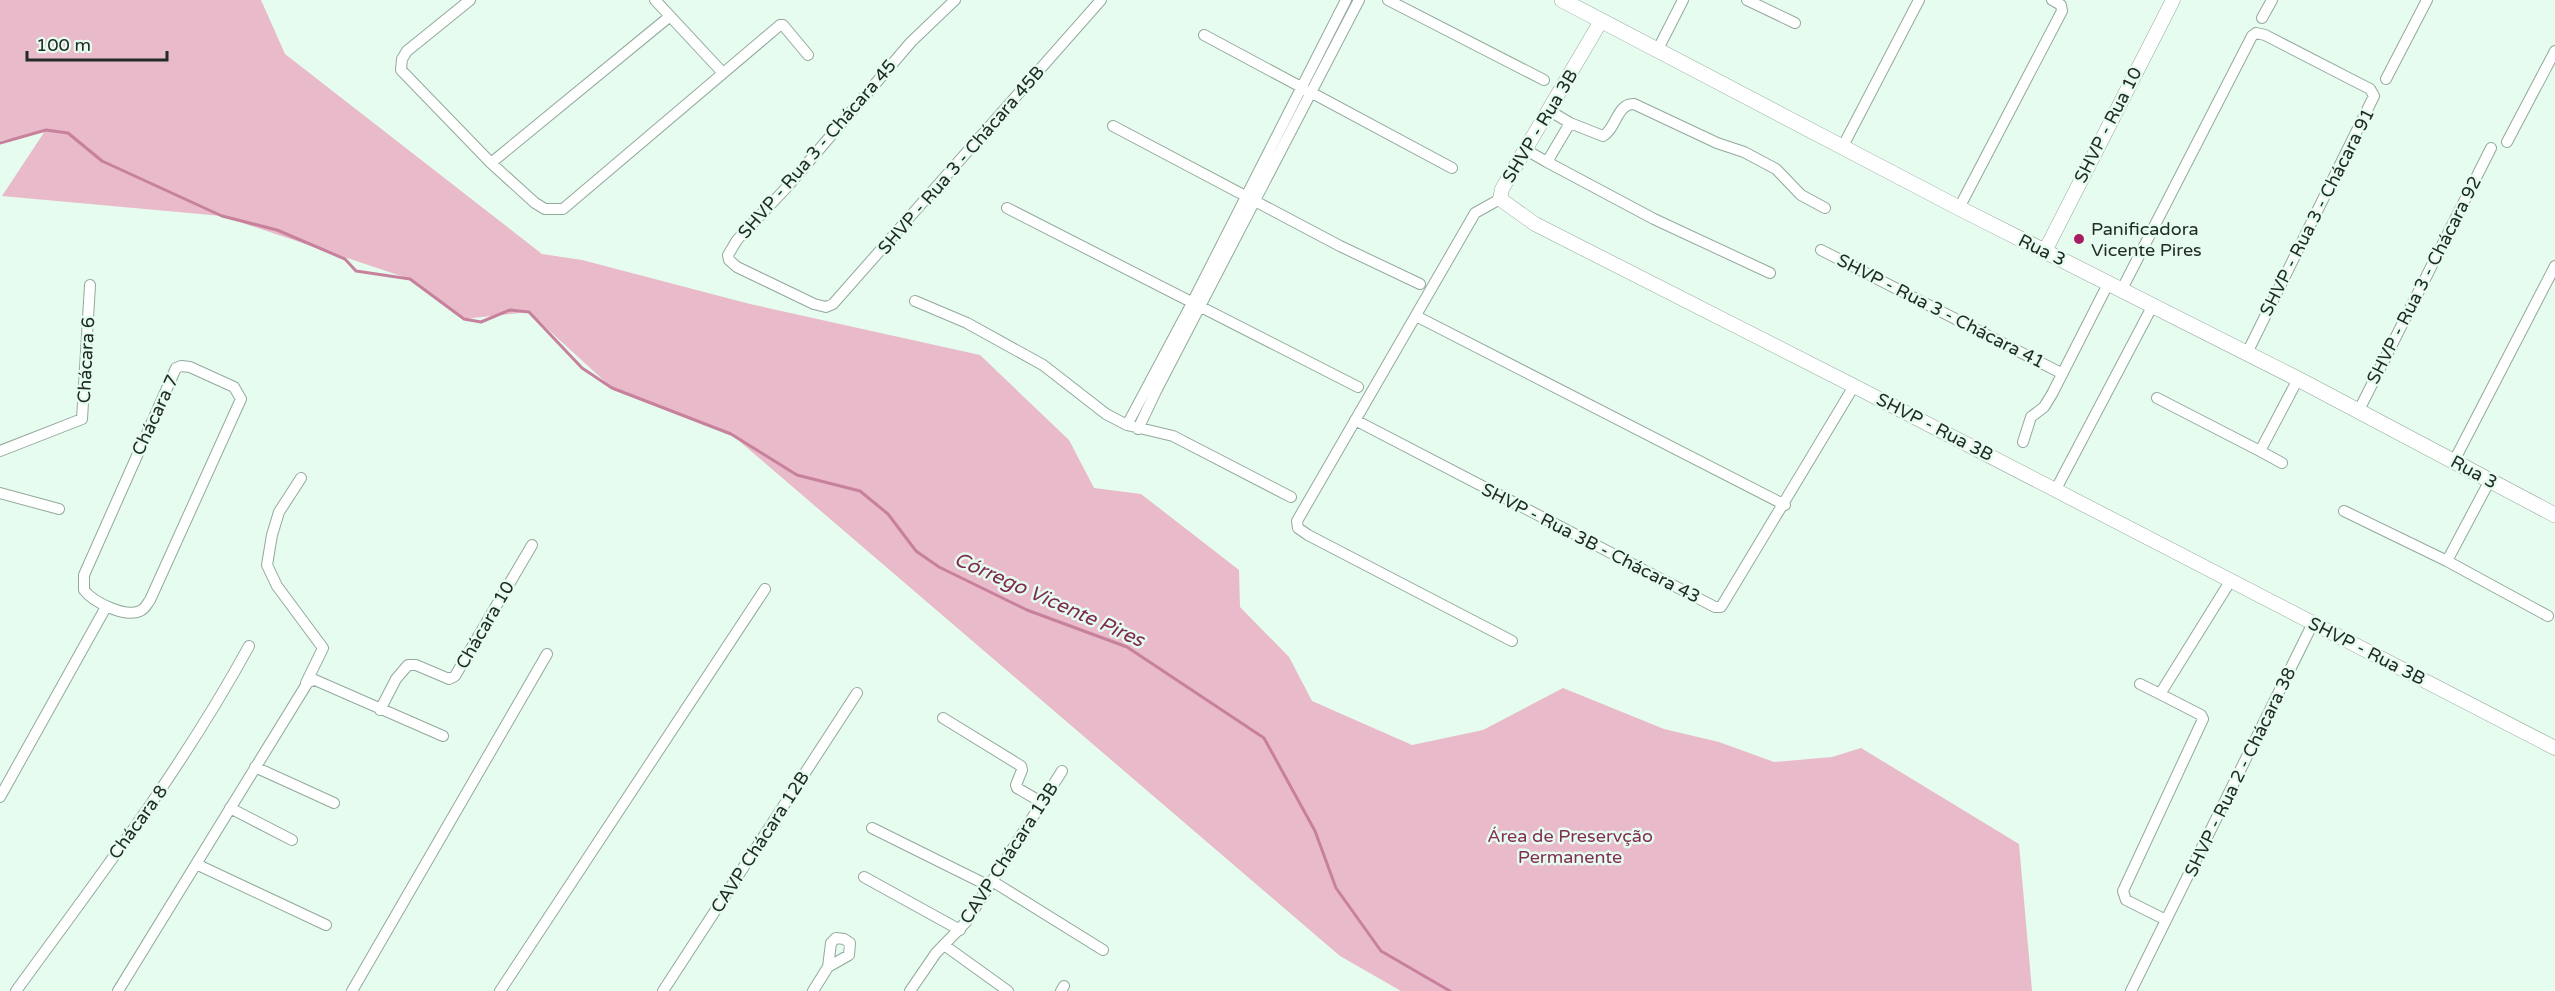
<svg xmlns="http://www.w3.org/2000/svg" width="2555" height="991" viewBox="0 0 2555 991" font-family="'Varela Round',sans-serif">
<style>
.green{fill:#e9baca}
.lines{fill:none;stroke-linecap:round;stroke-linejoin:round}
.stream{stroke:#c8819c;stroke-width:3}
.minor-casing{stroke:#93a99d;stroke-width:12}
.tertiary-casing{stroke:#93a99d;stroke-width:15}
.secondary-casing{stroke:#93a99d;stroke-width:16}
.minor{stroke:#fff;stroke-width:10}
.tertiary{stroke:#fff;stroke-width:14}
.secondary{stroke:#fff;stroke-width:15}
.poi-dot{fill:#a61d64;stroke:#e5fcef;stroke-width:2}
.labels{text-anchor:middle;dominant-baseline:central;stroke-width:5;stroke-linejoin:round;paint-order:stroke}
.street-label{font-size:18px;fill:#222b26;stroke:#e5fcef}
.poi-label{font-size:18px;fill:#222b26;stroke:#e5fcef;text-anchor:start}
.park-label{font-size:18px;fill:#832d54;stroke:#e5fcef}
.water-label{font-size:20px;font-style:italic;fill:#7f2a51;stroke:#e5fcef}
</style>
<rect width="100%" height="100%" fill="#e5fcef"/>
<path class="green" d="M0 0H261L285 54 542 254 582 260 750 304 980 355 1069 440 1094 488 1141 494 1239 570 1240 607 1289 657 1312 701 1412 745 1483 730 1563 688 1664 729 1719 742 1774 762 1832 757 1861 748 2019 844 2032 991H1401L1340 956 731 434 612 388 529 312 464 319 410 279 222 216 2 196 45 131 0 141Z"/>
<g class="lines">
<path class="stream" d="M0 143 46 130 68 133 102 161 222 216 277 230 345 259 356 271 410 279 464 319 481 322 510 310 529 312 582 368 612 388 731 434 797 475 860 491 888 514 916 551 939 567 1027 610 1127 647 1264 738 1315 831 1336 888 1381 951 1450 991"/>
<g class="minor-casing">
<path id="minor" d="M470 0 407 51 402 59 401 70 491 163 535 203 545 209H563L780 25H783L808 55
M655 0 723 73
M955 0 911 42 787 187 737 240 728 255 729 260 737 267 814 304 826 307 833 304 1101 0
M1388 0 1544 80
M1747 0 1795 23
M2262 18 2272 0
M1204 35 1452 168
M1657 51 1683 0
M2386 79 2427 0
M1550 111 1570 123 1603 136C1616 129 1617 103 1634 104L1717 143 1744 152 1776 169 1801 195 1825 208
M1570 123 1547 162 1654 219 1770 273
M1113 126 1340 246 1420 284
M2507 142 2555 51
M1843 146 1919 0
M1526 150 1547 162
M491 163 669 17
M1500 199 1475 213 1297 521 1298 528 1308 535 1512 641
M1007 208 1358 387
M1959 208 2062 11 2061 5 2052 0
M1821 250 2061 373
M2122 289 2252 36 2256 33 2265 35 2370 89 2374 96 2247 353
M915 301 967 323 1043 365 1106 414 1127 425 1173 436 1291 497
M1416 316 1785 505
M181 366 190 367 234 387 241 399 150 600C147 604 145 609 140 611 125 618 93 602 84 590V575L176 368Z
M2157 398 2260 451 2298 379
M2358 412 2491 148
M1355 420 1715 607H1721L1854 386
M1127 425 1192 303 1346 0
M1138 429 1156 391 1359 0
M2023 442 2031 417 2044 407 2052 394 2109 282
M0 451 82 419 90 285
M2260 451 2282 463
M2454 461 2555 266
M301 478 279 512 272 535 267 565 277 586 323 648 306 683
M2056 489 2153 305
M0 493 59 509
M2344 511 2447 561 2548 616
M2447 561 2490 480
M2140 684 2160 694
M380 710 396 679 408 665H416L449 679 455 676 532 545
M943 718 1021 766 1022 770 1016 785 1017 788 1043 803
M255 767 334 803
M0 797 106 607
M230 808 292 840
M872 828 989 886
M196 864 326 925
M864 877 960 930
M992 881 1103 950
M2166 920 2126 900 2123 891 2203 719 2201 715 2160 694 2231 580
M944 945 1008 991
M16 991C98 878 182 769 249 646
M118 991 308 682 315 680 443 736
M352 991 547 654
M500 991 765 589
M663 991 857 693
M813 991 828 967 831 943 836 938 844 939 850 943 849 955 828 967
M910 991 936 953 966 922 1062 771
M1061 991 1064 986
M2131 991 2313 623"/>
</g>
<g class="tertiary-casing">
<path id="tertiary" d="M1601 21 1502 189 1500 199 1535 224 1854 386 2555 748
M2045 251 2173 0"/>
</g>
<g class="secondary-casing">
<path id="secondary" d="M1562 0 1959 208 2298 379 2555 515"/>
</g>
<use href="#minor" class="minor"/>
<use href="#tertiary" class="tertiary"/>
<use href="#secondary" class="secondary"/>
</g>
<circle class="poi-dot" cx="2079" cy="239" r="6"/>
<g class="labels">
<g class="street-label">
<text transform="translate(2108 125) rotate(-63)">SHVP - Rua 10</text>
<text transform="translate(1540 126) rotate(-59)">SHVP - Rua 3B</text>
<text transform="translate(817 149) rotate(-49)">SHVP - Rua 3 - Chácara 45</text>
<text transform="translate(961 160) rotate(-49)">SHVP - Rua 3 - Chácara 45B</text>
<text transform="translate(2317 212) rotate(-63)">SHVP - Rua 3 - Chácara 91</text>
<text transform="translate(2042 250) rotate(26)">Rua 3</text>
<text transform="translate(2424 280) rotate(-63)">SHVP - Rua 3 - Chácara 92</text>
<text transform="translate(1941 311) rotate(27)">SHVP - Rua 3 - Chácara 41</text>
<text transform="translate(86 360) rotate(-87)">Chácara 6</text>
<text transform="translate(155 415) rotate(-65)">Chácara 7</text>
<text transform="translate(1935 427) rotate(27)">SHVP - Rua 3B</text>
<text transform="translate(2474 472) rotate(28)">Rua 3</text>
<text transform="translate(1591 543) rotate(27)">SHVP - Rua 3B - Chácara 43</text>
<text transform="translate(485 625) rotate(-60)">Chácara 10</text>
<text transform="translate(2367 651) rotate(27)">SHVP - Rua 3B</text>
<text transform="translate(2240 772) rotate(-64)">SHVP - Rua 2 - Chácara 38</text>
<text transform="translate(138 822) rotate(-54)">Chácara 8</text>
<text transform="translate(760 842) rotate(-57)">CAVP Chácara 12B</text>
<text transform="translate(1009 853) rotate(-57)">CAVP Chácara 13B</text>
</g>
<g class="poi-label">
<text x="2091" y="229">Panificadora<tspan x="2091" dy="21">Vicente Pires</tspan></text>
</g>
<g class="park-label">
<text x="1570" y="836">Área de Preservção<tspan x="1570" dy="21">Permanente</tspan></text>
</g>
<g class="water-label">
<text transform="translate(1049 600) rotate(24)">Córrego Vicente Pires</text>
</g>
</g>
<path d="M27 51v9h140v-9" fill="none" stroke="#222b26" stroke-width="3"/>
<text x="36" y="51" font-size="18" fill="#222b26" stroke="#e5fcef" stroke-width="4.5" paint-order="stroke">100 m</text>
</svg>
